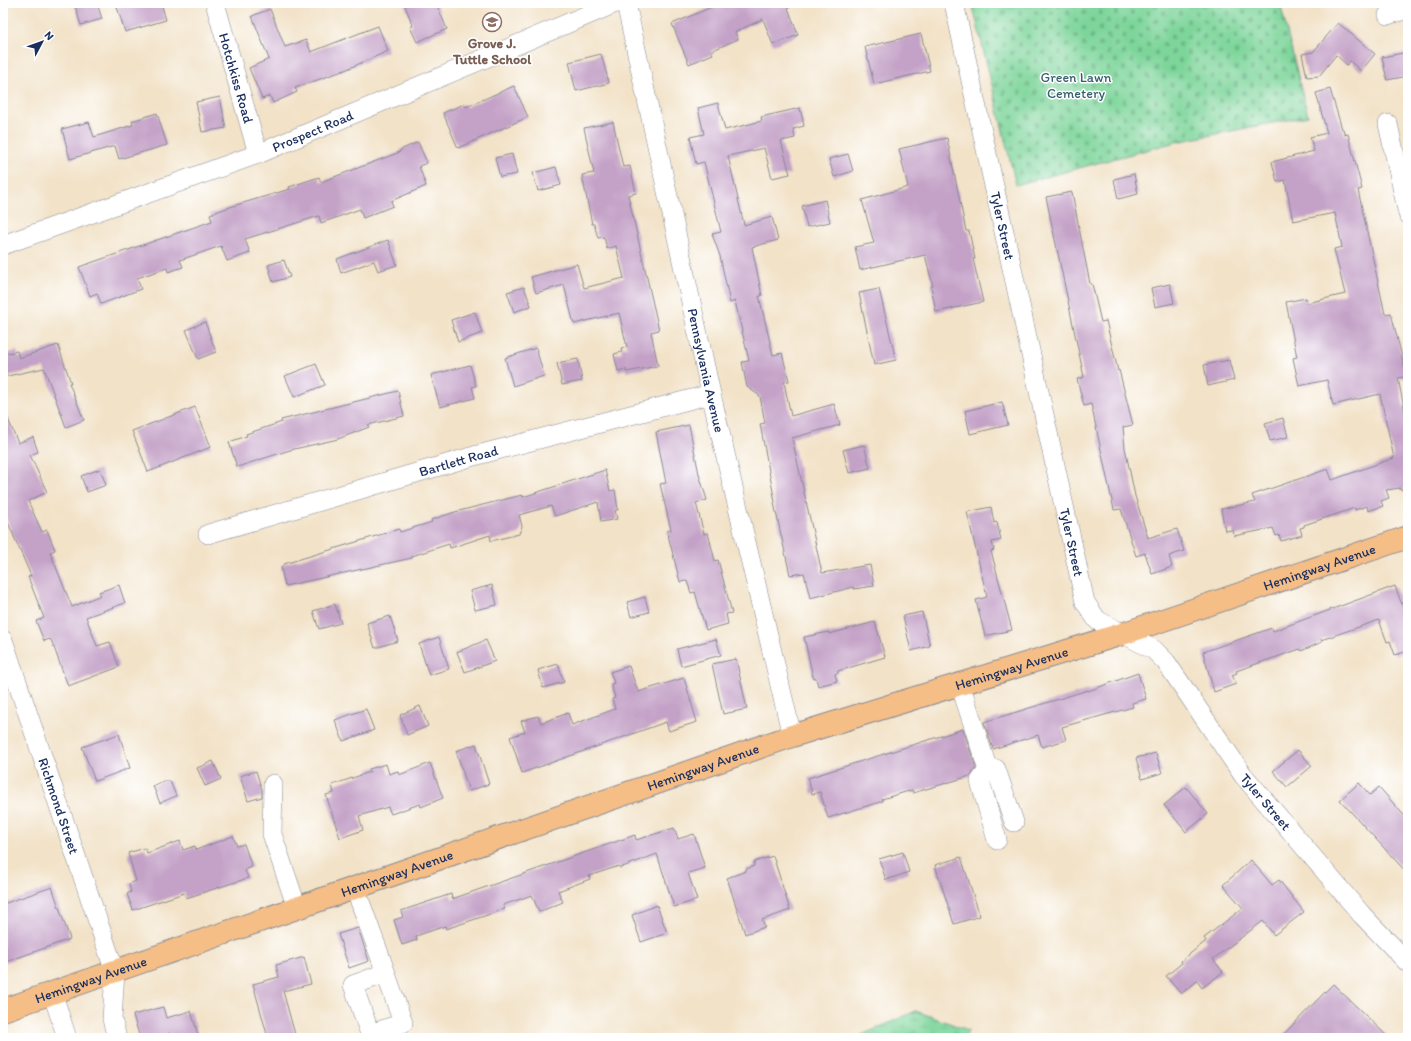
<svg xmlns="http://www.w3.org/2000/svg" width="1411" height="1041" viewBox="0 0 1411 1041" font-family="Itim,sans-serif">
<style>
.wetland{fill:url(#wetland-marsh);stroke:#4c827c}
.cemetery{fill:url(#cemetery-stones);stroke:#4c827c}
.building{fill:#c4a2c8}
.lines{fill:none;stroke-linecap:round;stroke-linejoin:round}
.minor-casing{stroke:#868892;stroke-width:20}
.major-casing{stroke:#868892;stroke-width:24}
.minor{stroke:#fff;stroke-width:19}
.major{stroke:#f6be87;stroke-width:22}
.labels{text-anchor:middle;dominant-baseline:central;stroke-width:3;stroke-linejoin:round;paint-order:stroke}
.education-label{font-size:14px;font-weight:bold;fill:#785e54;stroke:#fff}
.park-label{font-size:14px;fill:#386170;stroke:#fff}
.street-label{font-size:14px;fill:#1b2f5e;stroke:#fff}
</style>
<defs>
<pattern id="wetland-marsh" width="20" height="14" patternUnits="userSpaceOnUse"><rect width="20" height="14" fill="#7dd59a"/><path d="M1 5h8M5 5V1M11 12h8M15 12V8" fill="none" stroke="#6bb787"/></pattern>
<pattern id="cemetery-stones" width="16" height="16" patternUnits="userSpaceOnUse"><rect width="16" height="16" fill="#7dd59a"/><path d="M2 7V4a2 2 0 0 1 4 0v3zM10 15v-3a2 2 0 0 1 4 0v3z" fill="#6bb787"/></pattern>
</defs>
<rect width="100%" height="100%" fill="#fff"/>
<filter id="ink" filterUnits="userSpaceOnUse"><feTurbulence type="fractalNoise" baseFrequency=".025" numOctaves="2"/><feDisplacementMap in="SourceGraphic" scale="8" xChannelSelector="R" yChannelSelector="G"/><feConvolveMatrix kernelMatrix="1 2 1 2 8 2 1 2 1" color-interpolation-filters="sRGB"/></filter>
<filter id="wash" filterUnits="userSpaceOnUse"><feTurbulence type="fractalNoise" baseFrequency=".012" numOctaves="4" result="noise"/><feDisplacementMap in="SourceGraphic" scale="16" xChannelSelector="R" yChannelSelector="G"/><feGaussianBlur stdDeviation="0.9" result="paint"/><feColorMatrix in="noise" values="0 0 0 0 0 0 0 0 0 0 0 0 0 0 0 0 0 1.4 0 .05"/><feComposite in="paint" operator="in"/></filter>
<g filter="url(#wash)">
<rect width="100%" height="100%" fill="#f2e2c7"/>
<path class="wetland" d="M916 1011 968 1030 965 1038H855Z"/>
<path class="cemetery" d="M972 3H1280L1308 116 1176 142 1016 185Z"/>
<g id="blocks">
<path class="building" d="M74 3H97L102 19 81 25Z
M131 3H161L166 20 125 32 117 7Z
M404 3H436L447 29 417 42 410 27 413 26Z
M721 3H800L788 8 798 35 773 45 763 19 735 32 738 39 711 51 713 54 689 64 672 24Z
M270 9 285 47 306 40 311 52 378 26 388 51 345 70 295 88 297 92 273 103 270 96 262 99 249 68 269 59 252 16Z
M1338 23 1375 54 1361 71 1350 61 1347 65 1336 55 1319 76 1307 77 1302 54 1313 52Z
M921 34 930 71 874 84 865 47Z
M1408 52V76L1387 80 1382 57Z
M601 54 609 83 576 91 569 62Z
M514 86 528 117 458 148 443 113 464 104 466 107Z
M1330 89 1342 129H1343L1345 135 1348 134 1362 189 1358 190 1385 314 1391 313 1407 377 1398 378 1408 428V489L1400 490V488L1386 490 1389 498 1381 501 1383 506 1368 511 1367 506 1355 510V508L1304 525V527L1300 528 1302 535 1281 541 1279 535 1276 536 1273 528 1234 536 1233 530 1225 531 1221 509 1255 502 1252 495 1328 469 1332 480 1394 458 1380 394 1333 405 1327 380 1299 386 1293 358 1297 357 1286 302 1306 298 1307 303 1345 294 1334 249 1342 247 1335 213 1293 221 1285 180 1277 182 1272 162 1314 151 1310 137 1327 133 1316 93Z
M220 97 226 128 202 132 196 102Z
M718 103 725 130 762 121 761 117 800 108 804 126 793 129 795 138 781 141 790 174 772 178 764 148 728 156 744 225 772 217 778 240 752 247 762 296H759L773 355 782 353 789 381 784 382 791 416 834 404 840 425 792 438 822 573 870 565 874 586 854 589V587L810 598 804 573 790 575 774 503 775 502 760 424 765 423 760 396 747 387 742 362 749 361 735 301 730 303 720 256 712 234 721 232 704 162 696 164 690 137 704 134 698 108Z
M157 113 167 145 119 159 115 146 70 159 62 129 89 122 94 137 133 125 132 121Z
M613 122 623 167 630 166 636 193 628 195 659 330 651 332 658 366 626 372V369L618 371 614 354 622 352 621 348 627 347 619 313 574 324 564 285 536 293 531 277 577 264 584 288 624 278 616 246 607 249 604 237 598 238 594 224H592L582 175 594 173 584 128Z
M947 138 966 231H969L975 259H973L983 302 936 312 931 286H933L925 255 860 270 855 247 874 243 862 200 908 187 899 149Z
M418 142 427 163 419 166 426 186 391 201 393 206 363 218 360 209 321 223 319 216 245 239 250 253 227 261 221 246 180 260 183 267 168 272 167 268 137 278 141 289 101 304 97 293 90 296 79 267 212 221 210 214 233 206 290 189 289 187 319 177 321 182 400 152V150Z
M512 154 517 174 500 177 495 158Z
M848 154 853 171 834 177 829 159Z
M556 167 561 185 538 191 533 173Z
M1134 174 1138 194 1118 199 1114 179Z
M1072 192 1090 284H1092L1101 322 1106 321 1118 371 1119 370 1133 425 1123 427 1125 448 1135 496 1148 538 1177 529 1184 551 1169 556 1172 567 1152 574 1145 553 1136 556 1121 509 1114 510 1091 404 1084 406 1077 379 1084 377 1046 197Z
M825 200 830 222 807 227 802 206Z
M388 240 397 265 378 271 374 261 341 273 337 259Z
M284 260 290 277 273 282 268 265Z
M1170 284 1174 303 1155 307 1151 288Z
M524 287 531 306 514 312 507 292Z
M879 289 896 360 874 365 859 293Z
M475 312 482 333 458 342 451 320Z
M205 322 216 352 198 359 186 330Z
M58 345 71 383H69L84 420 66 427 44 368 3 377V354L17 351 19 358Z
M536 348 544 376 513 386 505 358Z
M578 359 582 381 562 385 557 363Z
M1229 360 1234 380 1208 386 1204 365Z
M316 364 325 385 294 397 285 376Z
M470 365 476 386 472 387 475 398 440 407 431 375Z
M398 391 404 416 368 425 369 427 338 439 290 450 237 467 229 442 247 436 246 434 282 422 281 420Z
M1002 402 1008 425 970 434 965 411Z
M3 407 18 443 33 437 38 452 30 455 47 492 28 501 42 532 47 530 55 550 50 552 72 607 101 595 99 592 119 585 125 603 86 617 97 646 110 642 119 667 68 686 52 642 50 639 44 641 36 621 44 618 28 577 31 576 3 511Z
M195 407 211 447 148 472 132 431Z
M1283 418 1288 437 1270 441 1265 423Z
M689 425 699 474 707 500 696 503 704 534 708 533 715 561 718 560 732 613 726 614 728 624 706 630 695 592 691 593 687 581 680 582 667 531 671 530 660 484 666 483 656 432Z
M864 445 870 468 849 473 843 450Z
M100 469 106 485 87 492 81 476Z
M605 470 610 491 615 490 618 510H615L617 519 601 522 598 502 555 516 551 506 519 515 522 526 519 534 491 541 490 535 450 548 449 544 412 556V558L285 586 281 567 284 564 399 529 400 532 432 522 431 520 455 512 522 495 523 497Z
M991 507 994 523 997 522 1001 540 992 542 994 550 991 551 1012 630 985 636 976 600 987 597 967 512Z
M492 585 497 605 475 610 470 591Z
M1395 586 1404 610 1408 608V651L1395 655 1390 641 1387 642 1379 620 1321 640 1322 642 1301 651 1300 649 1236 671 1237 673 1232 675 1236 684 1214 692 1203 652 1272 628 1273 631Z
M645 597 649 612 631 617 627 602Z
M335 604 341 623 319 629 313 611Z
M922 612 930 646 911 651 903 616Z
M390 616 398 641 375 648 367 623Z
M875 622 885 657 838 671V673L835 674 837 681 818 686 816 678 813 677 804 637 829 632V634Z
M439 637 449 669 429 675 419 644Z
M716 639 721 655 681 666 677 649Z
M486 640 495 661 465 672 457 652Z
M736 659 747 709 723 714 712 664Z
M558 664 564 682 543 688 538 670Z
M629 666 638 692 684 678 697 722 669 731 666 722 522 773 510 737 525 732 521 721 538 716 541 723 568 713 572 725 615 709 612 699 615 698 611 684 614 683 610 672Z
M1138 673 1146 699 1132 703 1133 707 1062 727 1066 740 1042 747 1038 735 993 749 984 722 1088 690V691Z
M420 706 428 726 407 735 400 715Z
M366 709 374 730 343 741 335 720Z
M963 729 976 768 970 776 913 793 912 790 882 799 883 801 828 818 820 792 812 794 808 778Z
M119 734 130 768 95 781 82 747Z
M476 744 489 784 469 791 456 751Z
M1298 750 1312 766 1287 787 1273 771Z
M1156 753 1162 773 1142 779 1136 758Z
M213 761 221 779 205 786 197 768Z
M430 763 443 798 421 807 420 804 391 814 388 807 359 816 363 830 340 838 326 795 334 793 332 785 370 772 369 769 386 764 389 774 398 771 399 775Z
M256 771 262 790V797L248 801 240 776Z
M164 781H170L176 796 160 803 153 786Z
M1359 783 1370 795 1379 787 1408 820V874L1340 800Z
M1186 787 1208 814 1186 832 1164 805Z
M674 828 678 839 694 834 705 868 688 873 697 900 674 907 657 854 620 868 619 866 589 876 590 879 558 891 563 902 539 912 532 895 503 905 505 909 446 929 445 926 416 936 417 940 402 945 394 920 403 917 401 911 451 894 452 899 635 835 636 840Z
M233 836 237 846 244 844 252 867 245 870 248 878 186 898 184 893 133 910 127 894 131 892 129 884 136 881 128 853 145 848 147 853 180 841 183 850 195 846 196 850Z
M903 852 909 872 886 880 879 859Z
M773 856 790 910 762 920 765 927 745 934 727 878 746 871V869L754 866V862Z
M961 857 980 916 954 924 935 865Z
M1251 860 1272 885 1279 880 1304 912 1274 935 1263 921 1213 959 1223 972 1202 988 1197 981 1181 994 1166 976 1182 963 1181 961 1206 941 1204 938 1243 908 1223 885Z
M52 887 70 939 3 963V904Z
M657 905 667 933 641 942 632 915Z
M358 928 369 961 349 968 338 934Z
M304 957 311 984 283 991 296 1038H268L253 984 279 977 276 965Z
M1333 984 1389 1038H1280Z
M163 1007 166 1018 191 1011 199 1038H172L170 1033 154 1038H140L133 1015Z"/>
</g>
</g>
<g filter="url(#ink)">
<use href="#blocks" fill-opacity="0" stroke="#868892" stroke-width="1"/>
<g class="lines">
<g class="minor-casing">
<g id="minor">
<path id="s1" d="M215 3 258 154"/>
<path id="s2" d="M626 3 711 394 792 736"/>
<path id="s3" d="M954 3 1085 602 1097 620 1154 650 1166 662 1243 775 1362 915 1408 963"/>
<path d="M1388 15 1408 9"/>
<path d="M1388 124 1408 214"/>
<path id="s4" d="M3 245 258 154 616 3"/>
<path id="s5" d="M208 534 474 456 711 394"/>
<path id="s6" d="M3 640 115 972 112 1019 117 1038"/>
<path d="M960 684 988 770 996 769 1014 822"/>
<path d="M988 770 980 781 997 840"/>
<path d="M273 784 272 834 297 908"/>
<path d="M355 888C372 933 388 978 403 1023L370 1034 353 985 386 973"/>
<path d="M52 992 67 1038"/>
</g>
</g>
<g class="major-casing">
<g id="major">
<path id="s7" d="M3 1010 792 736 1122 634 1408 537"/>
</g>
</g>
<use href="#minor" class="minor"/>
<use href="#major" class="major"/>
</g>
</g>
<defs>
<g id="school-ring" transform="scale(1)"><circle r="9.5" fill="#fff" stroke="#8d6e63" stroke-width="1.5"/><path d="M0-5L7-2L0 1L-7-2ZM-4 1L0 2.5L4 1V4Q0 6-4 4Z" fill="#8d6e63"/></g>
</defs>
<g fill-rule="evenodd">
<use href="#school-ring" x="492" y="22"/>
</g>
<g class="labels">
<g class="education-label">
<text x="492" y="43">Grove J.<tspan x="492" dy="16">Tuttle School</tspan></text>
</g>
<g class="park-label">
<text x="1076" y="77">Green Lawn<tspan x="1076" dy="16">Cemetery</tspan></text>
</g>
<g class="street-label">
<text stroke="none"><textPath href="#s1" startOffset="78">Hotchkiss Road</textPath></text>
<text stroke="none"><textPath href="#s4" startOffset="330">Prospect Road</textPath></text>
<text stroke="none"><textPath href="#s3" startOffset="228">Tyler Street</textPath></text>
<text stroke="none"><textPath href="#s2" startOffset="376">Pennsylvania Avenue</textPath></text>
<text stroke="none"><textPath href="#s5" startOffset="261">Bartlett Road</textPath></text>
<text stroke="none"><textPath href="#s3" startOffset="552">Tyler Street</textPath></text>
<text stroke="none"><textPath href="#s7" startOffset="1389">Hemingway Avenue</textPath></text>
<text stroke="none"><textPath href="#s7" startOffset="1065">Hemingway Avenue</textPath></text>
<text stroke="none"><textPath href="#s7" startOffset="741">Hemingway Avenue</textPath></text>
<text stroke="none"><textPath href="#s3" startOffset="888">Tyler Street</textPath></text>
<text stroke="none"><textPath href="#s6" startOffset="175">Richmond Street</textPath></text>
<text stroke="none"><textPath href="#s7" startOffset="417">Hemingway Avenue</textPath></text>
<text stroke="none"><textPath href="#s7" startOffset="93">Hemingway Avenue</textPath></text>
</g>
</g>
<rect width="1411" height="1041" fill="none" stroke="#fff" stroke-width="16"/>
<g transform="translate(42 42) rotate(49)" stroke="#ffffff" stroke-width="3" paint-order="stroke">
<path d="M0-3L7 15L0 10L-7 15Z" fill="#1b2f5e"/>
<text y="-6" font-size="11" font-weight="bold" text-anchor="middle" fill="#1b2f5e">N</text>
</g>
</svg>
